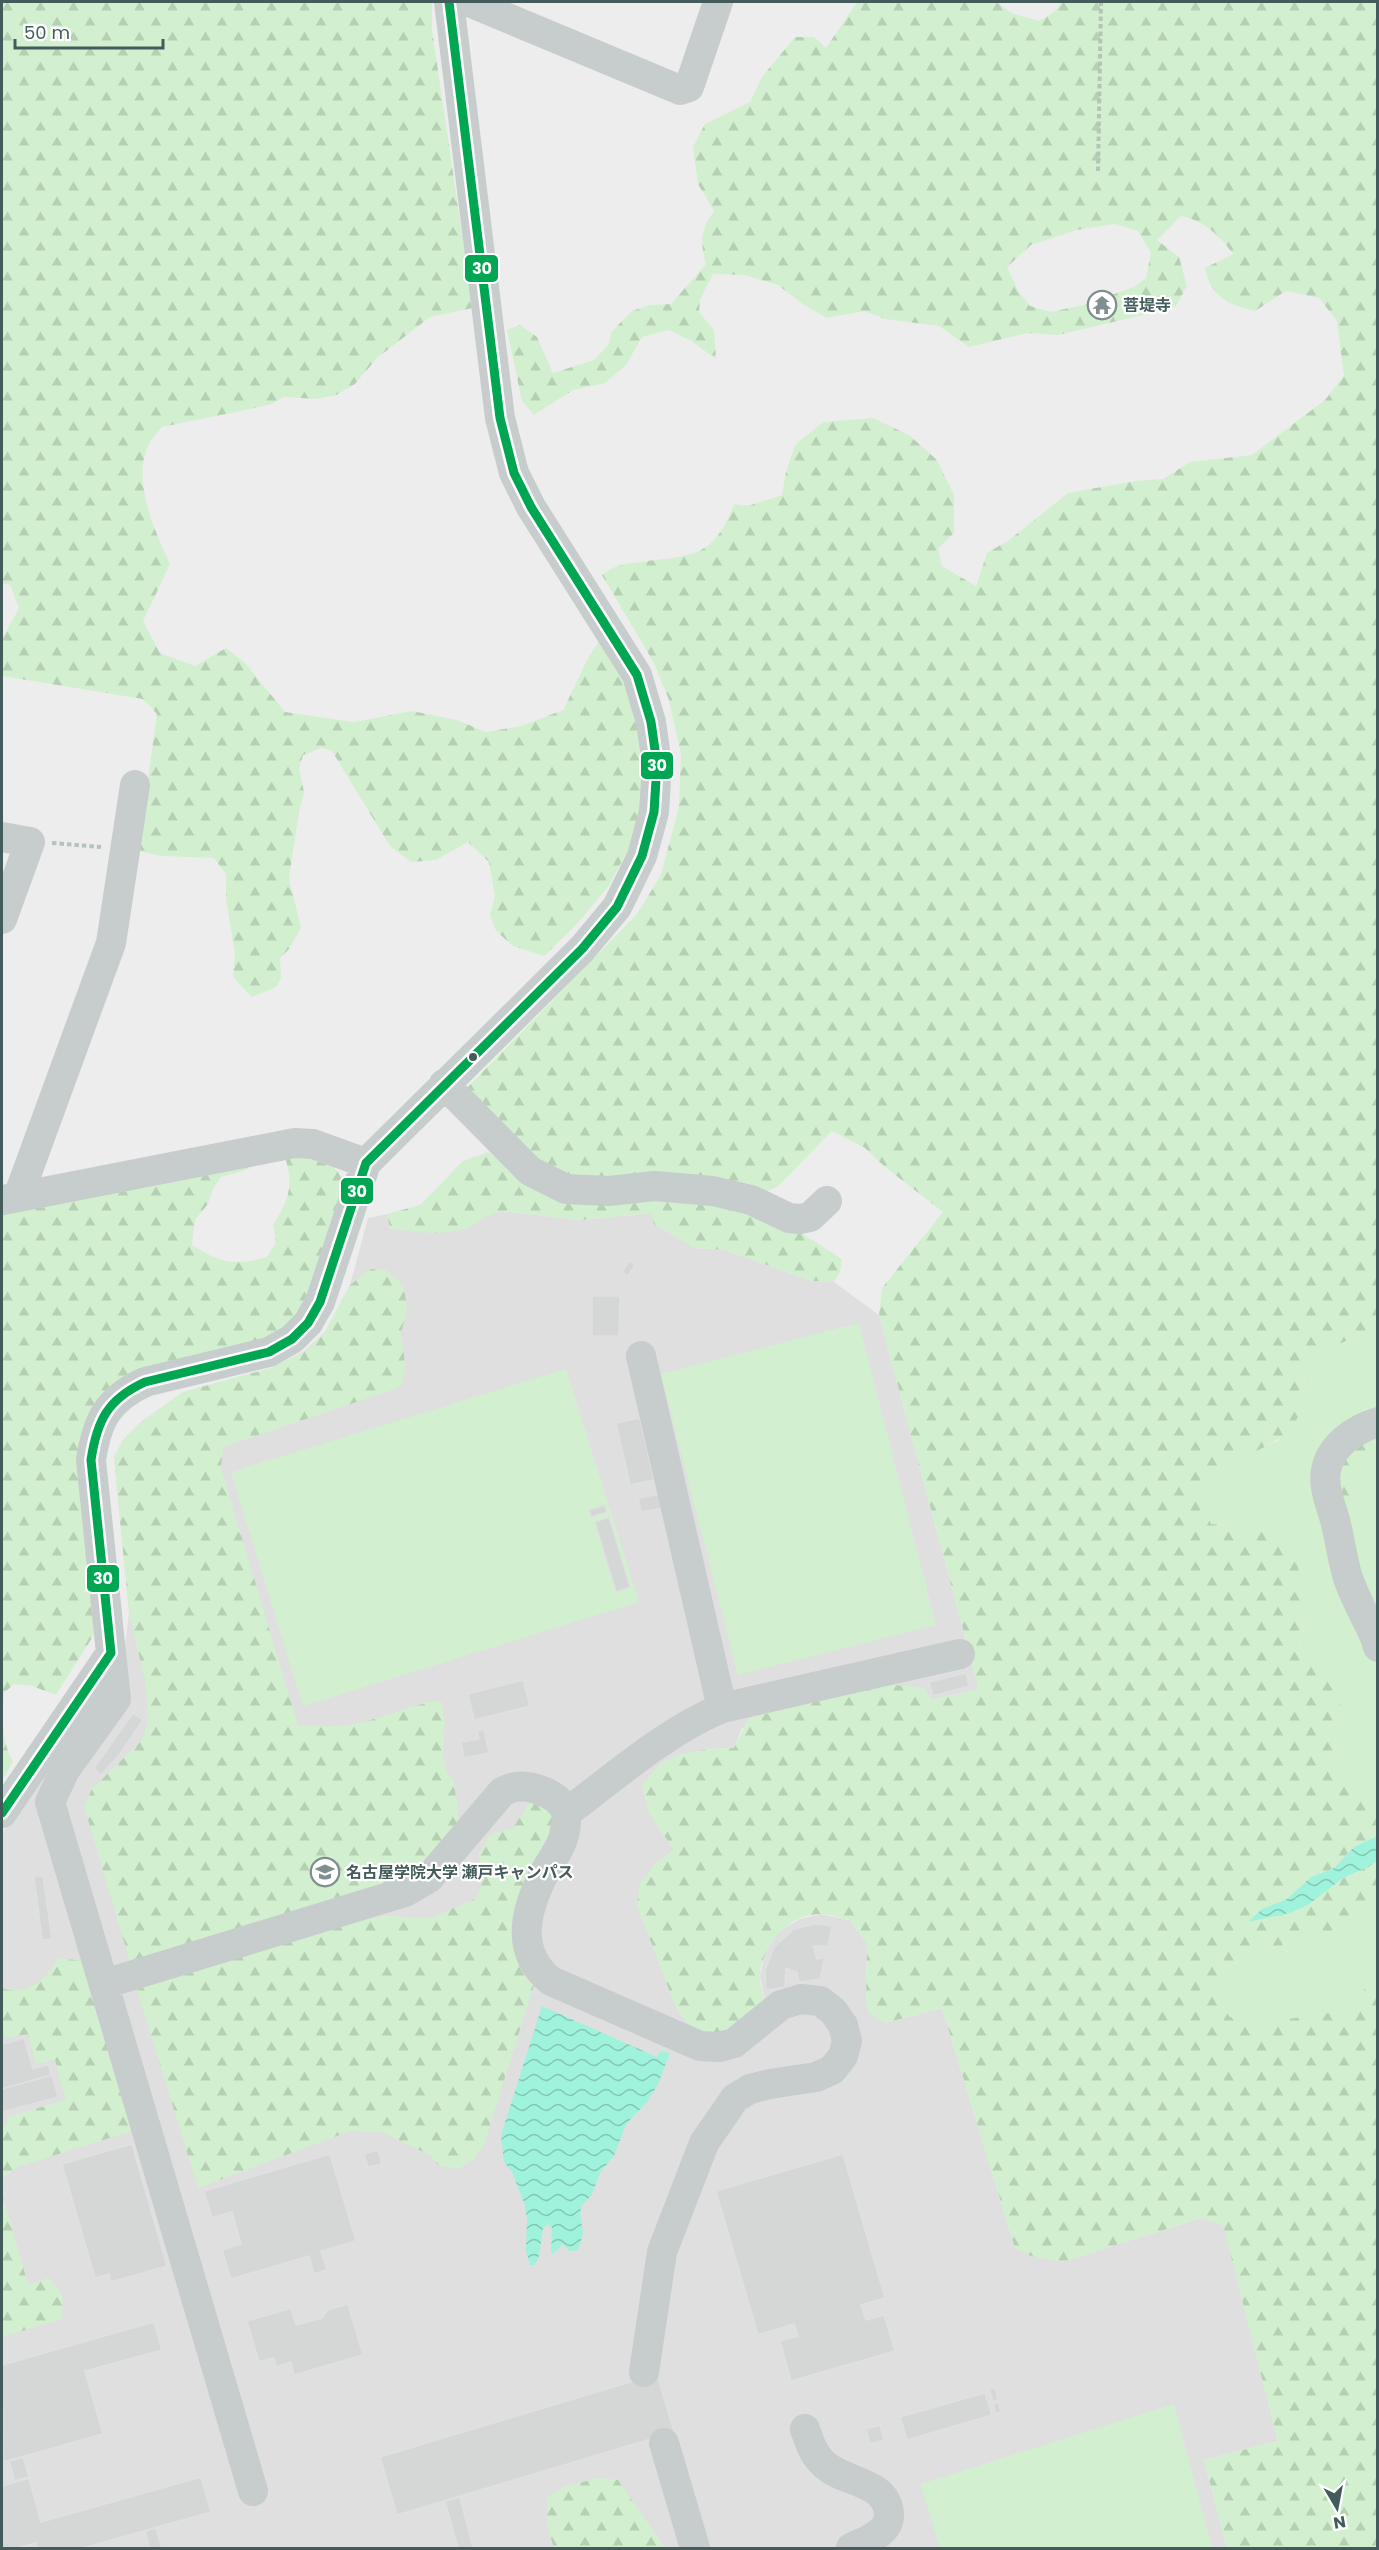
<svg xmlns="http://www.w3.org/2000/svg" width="1379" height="2550" viewBox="0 0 1379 2550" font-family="Poppins,'Noto Sans JP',sans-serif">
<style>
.education{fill:#dfdfe0}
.grass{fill:#d2f0cf}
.forest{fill:url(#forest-firs);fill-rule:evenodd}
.water{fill:url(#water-waves)}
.building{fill:#d5d7d7;stroke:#dfe0e1;stroke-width:1.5}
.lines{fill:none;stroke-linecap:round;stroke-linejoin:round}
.path{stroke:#b5c4b8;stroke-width:4;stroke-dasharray:4.5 3;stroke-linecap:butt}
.minor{stroke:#c7cccc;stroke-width:30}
.bus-1-casing{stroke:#fff;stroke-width:14}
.bus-1{stroke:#00a651;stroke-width:9}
.bus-dot{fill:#435b5b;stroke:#fff;stroke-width:2}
.labels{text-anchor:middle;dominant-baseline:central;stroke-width:4.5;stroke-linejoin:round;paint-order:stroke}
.poi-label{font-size:16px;font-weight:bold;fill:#435b5b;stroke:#fff;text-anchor:start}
.line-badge{stroke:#fff;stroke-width:2}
.badge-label{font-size:16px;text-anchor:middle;font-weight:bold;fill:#fff}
</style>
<defs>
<pattern id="forest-firs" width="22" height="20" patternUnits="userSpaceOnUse" patternTransform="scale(1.5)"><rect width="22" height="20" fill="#d2f0cf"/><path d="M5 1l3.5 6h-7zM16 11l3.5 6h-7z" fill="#b6d0b4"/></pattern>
<pattern id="water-waves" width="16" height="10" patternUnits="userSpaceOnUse" patternTransform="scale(1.5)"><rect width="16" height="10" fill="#9ff2db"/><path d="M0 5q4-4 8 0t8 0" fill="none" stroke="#83c7b5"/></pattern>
</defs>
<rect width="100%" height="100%" fill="#eeedee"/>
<path class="education" d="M501 1211 581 1220 651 1213 694 1248 725 1250 812 1281 834 1282 879 1315 979 1689 931 1700 924 1688 904 1687 742 1728 734 1748 710 1749 682 1754 659 1765 649 1813 674 1850 657 1862 637 1905 665 1974 765 2002 760 1976 765 1952 779 1931 800 1919 821 1914 849 1920 867 1943 866 1998 885 2023 942 2008 1015 2248 1062 2262 1201 2218 1224 2225 1278 2441 1204 2460 1227 2548H2V1833L100 1678 125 1646 129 1613 114 1457 123 1440 141 1422 183 1392 271 1368 303 1352 325 1332 350 1285 368 1218 387 1214 390 1229 466 1228 490 1214Z"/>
<path class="grass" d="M859 1323 936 1625 738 1675 661 1374Z
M1377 1328V1805L1344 1786 1334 1742 1341 1716 1299 1650 1306 1610 1285 1535 1240 1526 1211 1524 1202 1502 1211 1473 1230 1461 1278 1441 1305 1397 1304 1372 1310 1356Z
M566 1369 639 1602 303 1706 231 1472Z
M1377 1908V1981L1371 1980 1357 1999 1343 2011 1266 2022 1230 2017 1218 2001V1981L1224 1968 1253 1954 1335 1930Z
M1174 2404 1212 2548H940L921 2484Z"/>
<path class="forest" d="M2 2H432V30L473 308 430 317 377 358 355 384 336 395 316 399 284 397 269 405 162 427C158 432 153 437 150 442 130 478 155 531 170 564L143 621 160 653 195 666 226 648 245 663 285 712 354 722 412 711 457 720 486 732 521 726 563 710C575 688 583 663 598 643L605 644 629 682 645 765 641 811 628 850 608 887 577 924 544 956 513 946 496 931 490 915 495 896 489 862 468 842 436 860 411 862 390 846 332 751 321 748 303 755 299 769 304 792 299 812 289 878 301 928 289 949 280 958 281 978 276 987 252 997 233 977 235 954 226 899V874L214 858 161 856 138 851 157 714 143 699 2 676V639L19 608 10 585 2 583Z
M857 2H996L1014 14 1040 21 1055 11 1062 2H1377V1328L1310 1356C1308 1361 1305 1368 1304 1374 1304 1381 1306 1390 1305 1397 1295 1447 1248 1450 1211 1473L1203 1502 1211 1524 1240 1526 1285 1535 1294 1545 1306 1610 1299 1650 1312 1653 1338 1684 1341 1716 1334 1742 1344 1786 1377 1805V1836L1354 1847 1334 1868 1311 1877 1287 1899 1279 1902 1249 1921 1290 1913 1308 1905 1343 1878 1368 1867 1377 1861V1908L1335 1930 1253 1954 1224 1968 1218 1981V2001L1230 2017 1266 2022 1343 2011 1357 1999 1371 1980 1377 1981V2548H1227L1204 2460 1278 2441 1223 2225 1201 2218 1062 2262 1031 2256 1015 2248 942 2008 885 2023 868 2012 866 1998 867 1943 849 1920C840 1918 830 1914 821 1914 788 1914 763 1944 760 1974 759 1983 763 1994 765 2002L725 2033 704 2034 688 2024 676 2008 637 1905 640 1883 657 1862 674 1850 649 1813 642 1785C648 1779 654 1769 661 1764 682 1750 709 1749 734 1748L748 1719 874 1683 924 1688 931 1700 979 1689 879 1315 882 1288 943 1212 885 1167 865 1148 832 1131 777 1187 758 1195 554 1175 463 1092 637 914 661 875 679 806 681 754 669 700 654 663 602 575C614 565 624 564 640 562 693 555 713 559 734 504L748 506 782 495 786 472 795 445 823 422 873 418 909 435 937 460 954 495V533L938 549 942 566 976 586 987 553 1009 540 1068 493 1135 481 1163 479 1190 462 1252 455 1325 400 1344 376 1337 321 1319 298 1286 291 1255 311C1229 305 1210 297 1205 268L1233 254C1219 235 1205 221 1181 216L1157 240 1179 257 1187 286 1176 306 1160 311 1058 335 1027 333 969 347 939 326 885 319 864 311 827 318 804 305 778 285 744 275 713 274 700 300 699 312 714 330 716 359 691 341 669 330 642 337 626 365 605 383 573 390 534 415 522 401 507 330 520 325 537 337 553 373 594 360 608 345 612 331 632 311 650 305 671 304 706 264C700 242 700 230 714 211L698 184 693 147 705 124 750 102 762 77 795 37H814L826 48ZM1115 224 1138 231 1151 253 1146 278 1134 287 1083 305 1051 312 1030 306 1019 292 1007 267 1031 245 1077 230Z
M488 1152 515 1167 710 1198 792 1227 842 1259 840 1272 834 1282 812 1281 725 1250 694 1248 654 1224 651 1213 581 1220 501 1211C488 1214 479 1223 467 1228 443 1237 414 1231 390 1229L387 1214 420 1205 463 1161Z
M308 1155C333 1166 341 1166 346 1194L309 1297 290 1323 272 1336 95 1407V1633L56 1695 32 1686 14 1684 4 1693C2 1717 1 1740 13 1762L2 1780V1204L242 1163 250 1169 221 1177 214 1187 208 1204 195 1220 192 1245C220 1263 234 1266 267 1257L276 1242 273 1225C289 1199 294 1186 285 1157Z
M371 1269 386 1270 404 1286 407 1310 401 1333 405 1364 401 1387 223 1447 221 1468 298 1725C318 1726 336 1727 355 1724 384 1718 411 1704 441 1701L445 1723 443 1754 447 1774 453 1779 458 1809 457 1827 417 1869 395 1885 131 1965 84 1806 92 1789 142 1740 148 1722 145 1680 129 1613 114 1457 123 1440 141 1422 183 1392 271 1368 303 1352 325 1332 350 1285Z
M1377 1439V1458L1356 1475 1349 1510 1342 1520 1336 1517 1342 1452Z
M530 1802 547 1804 557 1818 525 1963 534 1985 483 2147 471 2161 459 2169 439 2166 430 2155 381 2132 350 2131 198 2188 137 1989 340 1924 384 1916 431 1918 477 1898 484 1875 478 1855 491 1834 513 1828Z
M58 1958 83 1961 132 2131 17 2167 2 2179V2126L8 2124 7 2117 66 2100 55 2060 36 2064 28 2034 6 2038 2 2027V1988C25 1997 49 1979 58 1958Z
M2 2194 28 2284 49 2278 63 2297 62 2319 2 2337Z
M600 2478 618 2480 665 2548H554L547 2525V2497L565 2486Z"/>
<path class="water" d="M1377 1836V1861L1368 1867 1343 1878 1308 1905 1290 1913 1248 1922 1262 1909 1287 1899 1311 1877 1334 1868 1354 1847Z
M542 2006 657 2057 660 2051 670 2053 658 2084 647 2102 626 2124 614 2156 601 2171 591 2196 582 2205 580 2212 583 2234 578 2250 569 2251 563 2244 554 2253H551L552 2228 548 2224 543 2228 539 2256 535 2265H530L526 2251 527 2219 524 2202 512 2172 504 2162 501 2135Z"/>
<path class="building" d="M629 1261 635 1265 628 1276 622 1272Z
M592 1296H620L619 1336H592Z
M640 1418 654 1480 630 1485 616 1423Z
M660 1494 663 1508 641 1512 638 1498Z
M605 1505 607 1512 591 1517 589 1510Z
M609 1517 630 1587 616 1592 595 1522Z
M966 1673 969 1686 933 1696 929 1682Z
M523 1680 530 1706 474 1720 468 1694Z
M133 1713 143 1720 120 1754 101 1775 94 1768Z
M484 1730 489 1753 464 1758 461 1742 479 1739 477 1731Z
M43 1876 52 1939 42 1940 34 1877Z
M815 1924 832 1926 828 1946H813L817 1959 825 1957 820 1979 799 1982 797 1972 786 1968 785 1987 766 1990 765 1970 774 1947 794 1929Z
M2 2036 4 2044 24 2038 33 2069 48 2064 51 2075 2 2089Z
M52 2075 58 2097 2 2112V2089Z
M132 2144 167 2266 111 2282 109 2274 95 2278 62 2164Z
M378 2150 382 2164 368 2167 364 2154Z
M330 2154 356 2241 321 2251 327 2270 314 2274 309 2256 231 2279 222 2250 241 2244 232 2212 212 2218 204 2191Z
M843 2154 885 2298 861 2305 866 2320 884 2315 895 2351 791 2381 780 2341 798 2336 794 2324 758 2335 716 2191Z
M348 2304 363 2355 294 2375 291 2362 276 2367 274 2358 259 2362 247 2321 291 2308 296 2325 322 2318 327 2310Z
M154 2322 162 2350 85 2371 103 2434 3 2462 2 2365Z
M657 2374 674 2432 397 2515 380 2457Z
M995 2388 998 2400 993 2401 989 2389Z
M985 2393 992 2415 907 2440 900 2417Z
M999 2403 1001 2412 996 2414 993 2404Z
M880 2425 884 2440 870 2444 866 2429Z
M23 2457 29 2477 15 2481 9 2461Z
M201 2477 211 2512 83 2548H38L36 2543 17 2548H2V2486L29 2478 41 2522Z
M460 2497 473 2548H458L445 2501Z
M156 2528 162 2548H150L145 2531Z"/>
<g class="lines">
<path class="path" d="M1098 171 1101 2
M52 843 101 847"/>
<path class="minor" d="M469 2 680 90 689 87 718 2
M2 837 30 842 2 919
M444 1084 530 1171 566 1189 609 1191 654 1186 713 1191 751 1200 789 1218 800 1219 810 1217 827 1201
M18 1197 111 943 135 785
M3 1200 295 1143 313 1144 366 1163
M641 1356 722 1708
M1378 1422C1355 1429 1331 1445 1326 1470 1323 1487 1330 1503 1335 1520 1340 1539 1342 1559 1348 1578 1355 1598 1366 1618 1375 1637L1378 1647
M49 1760 65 1770 116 1699 111 1653
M65 1770 50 1802 253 2491
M2 1813 111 1653 91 1460C97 1420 108 1399 145 1382L269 1352 292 1339 308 1323 320 1302 366 1163 582 949 617 907 642 856 654 812 657 764 651 722 637 675 531 507 514 473 500 418 449 2
M566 1813C616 1776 665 1732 722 1708L960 1654
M104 1984 405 1892 429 1878 502 1792C506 1790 511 1788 515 1787 532 1784 560 1795 566 1812 567 1818 565 1830 564 1835 562 1846 553 1858 547 1868 527 1905 512 1950 551 1981L700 2046 719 2047 734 2043 781 2005 801 1999 820 2001 833 2011 843 2025 847 2041 843 2056 832 2070 816 2077 770 2084 750 2089 735 2098 704 2143 662 2252 644 2372
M805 2429C810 2443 813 2455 825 2465 845 2483 886 2481 889 2513 891 2533 865 2541 851 2548
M664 2443 695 2548"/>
<g class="bus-1-casing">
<path id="bus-1" d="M2 1813 111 1653 91 1460C97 1420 108 1399 145 1382L269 1352 292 1339 308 1323 320 1302 366 1163 582 949 617 907 642 856 654 812 657 764 651 722 637 675 531 507 514 473 500 418 449 2"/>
</g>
<use href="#bus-1" class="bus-1"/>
</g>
<defs>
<g id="temple-ring" transform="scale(1.5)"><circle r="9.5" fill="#fff" stroke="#7f8e8e" stroke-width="1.5"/><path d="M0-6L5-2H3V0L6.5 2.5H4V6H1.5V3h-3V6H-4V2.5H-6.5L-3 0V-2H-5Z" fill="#7f8e8e"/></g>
<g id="university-ring" transform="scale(1.5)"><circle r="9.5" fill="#fff" stroke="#7f8e8e" stroke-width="1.5"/><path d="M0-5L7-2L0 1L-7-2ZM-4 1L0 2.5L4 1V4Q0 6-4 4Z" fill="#7f8e8e"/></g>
</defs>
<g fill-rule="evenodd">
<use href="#temple-ring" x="1102" y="305"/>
<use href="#university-ring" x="325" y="1872"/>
</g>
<circle class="bus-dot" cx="473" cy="1057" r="5"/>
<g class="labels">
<g class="poi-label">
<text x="1123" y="305">菩堤寺</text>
<text x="346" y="1872">名古屋学院大学 瀬戸キャンパス</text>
</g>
</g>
<g class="line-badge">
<rect x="464" y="254" width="35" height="29" rx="6" fill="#00a651"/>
<rect x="640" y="751" width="34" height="29" rx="6" fill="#00a651"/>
<rect x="340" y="1177" width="34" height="28" rx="6" fill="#00a651"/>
<rect x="86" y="1564" width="34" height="29" rx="6" fill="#00a651"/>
</g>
<g class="badge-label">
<text x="482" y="274">30</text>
<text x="657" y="771">30</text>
<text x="357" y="1197">30</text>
<text x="103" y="1584">30</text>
</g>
<rect width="1379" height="2550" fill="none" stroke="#435b5b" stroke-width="6"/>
<g transform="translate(1337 2508) rotate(170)" stroke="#ffffff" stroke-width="4.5" paint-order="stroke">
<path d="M0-4.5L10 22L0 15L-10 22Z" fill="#435b5b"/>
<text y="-9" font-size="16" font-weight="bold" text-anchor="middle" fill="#435b5b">N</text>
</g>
<path d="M15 39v9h148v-9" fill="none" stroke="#435b5b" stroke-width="3"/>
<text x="24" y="39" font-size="18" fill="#435b5b" stroke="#ffffff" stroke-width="4.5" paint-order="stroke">50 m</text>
</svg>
